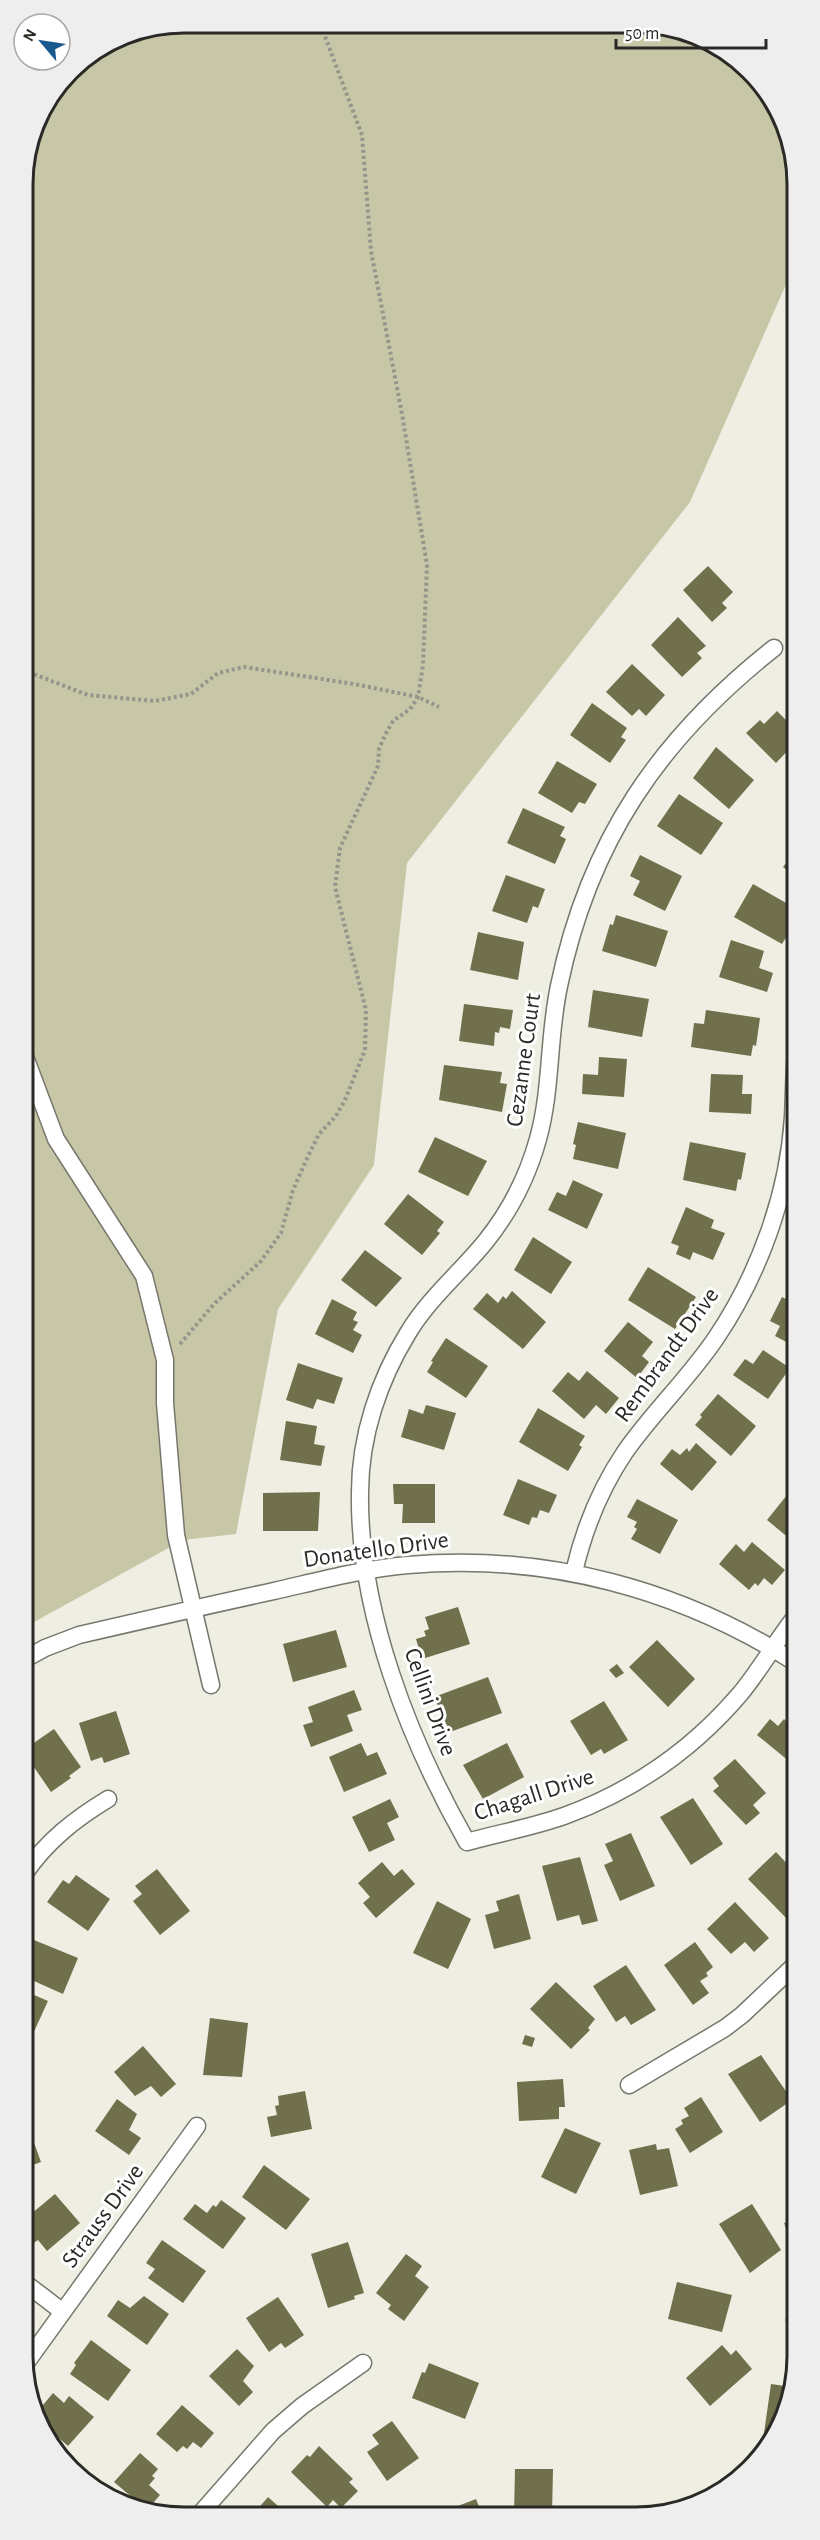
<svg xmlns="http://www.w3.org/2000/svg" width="820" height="2540" viewBox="0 0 820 2540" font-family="'Alegreya Sans',sans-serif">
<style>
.green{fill:#c7c6a6}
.building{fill:#71704c}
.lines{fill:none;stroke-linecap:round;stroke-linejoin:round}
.minor-casing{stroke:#78776d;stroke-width:19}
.path{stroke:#95958c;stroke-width:4;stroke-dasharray:3 3;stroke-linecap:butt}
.minor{stroke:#fff;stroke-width:16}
.labels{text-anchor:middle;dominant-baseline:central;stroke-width:6;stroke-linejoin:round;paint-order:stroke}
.street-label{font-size:24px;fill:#2a2925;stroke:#fff}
.rim{fill:none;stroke:#2a2925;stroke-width:3}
</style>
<rect width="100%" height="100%" fill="#eeeee2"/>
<path class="green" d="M184 23 668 26 750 70 794 153 795 264 690 502 407 863 374 1165 278 1309 236 1534 183 1540 25 1627 23 173 39 112 77 63 122 35Z"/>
<path class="building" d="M708 566 733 592 722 603 727 608 712 622 683 590Z
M678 617 706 646 697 653 702 658 682 677 651 645Z
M632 664 665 695 646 716 639 709 632 716 606 692Z
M592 703 627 728 621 737 626 740 610 763 570 735Z
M777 711 795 729V743L776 763 746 733 760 720 764 724Z
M716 747 754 780 729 809 693 778Z
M557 761 597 784 585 804 579 802 572 813 538 793Z
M679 794 723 823 701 855 657 826Z
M523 808 565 827 560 836 566 839 555 864 507 843Z
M795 851V877L783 867Z
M640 855 682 876 665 911 633 895 640 881 630 876Z
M506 875 545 889 538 908 533 906 527 923 492 911Z
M753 884 795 908V923L782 944 734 917Z
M616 915 668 931 656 967 602 951 610 924 613 925Z
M478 932 524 942 518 980 470 970Z
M731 940 764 951 759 968 773 973 767 992 719 977Z
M593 990 649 999 642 1037 588 1027Z
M464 1004 513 1010 510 1029 500 1027 499 1033 495 1032 494 1046 459 1041Z
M706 1010 760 1018 756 1046 753 1045 751 1056 691 1047 694 1023 704 1024Z
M599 1057 627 1059 624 1097 582 1094 583 1074 598 1075Z
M444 1065 502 1072 500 1083 507 1084 502 1112 439 1100Z
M711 1074 743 1075 742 1094H752L751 1114 709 1112Z
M578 1122 626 1133 618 1169 573 1159 576 1145 573 1144Z
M435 1137 487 1161 468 1196 418 1172Z
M690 1142 746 1153 741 1180 738 1179 736 1191 683 1180Z
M573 1180 603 1194 587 1229 548 1210 557 1192 566 1196Z
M408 1194 444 1222 437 1231 440 1233 422 1255 384 1224Z
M686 1207 714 1220 711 1228 725 1233 713 1260 693 1252 690 1260 676 1254 679 1246 671 1243Z
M533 1237 572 1262 551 1294 514 1270Z
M365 1250 402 1278 376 1307 341 1280Z
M648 1267 696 1297 675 1329 628 1300Z
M512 1291 546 1322 523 1349 473 1309 487 1293 498 1303 503 1296 506 1299Z
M782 1297 796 1304V1347L775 1336 780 1326 770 1321Z
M332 1299 357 1312 353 1320 358 1322 353 1330 362 1335 353 1353 315 1334Z
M628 1322 653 1342 642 1356 649 1362 637 1378 604 1351Z
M446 1338 488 1366 466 1398 427 1372 433 1362 431 1361Z
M763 1350 790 1368 768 1399 733 1375 745 1359 753 1364Z
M298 1363 343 1378 334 1404 317 1399 313 1409 286 1400Z
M587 1371 619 1398 606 1414 596 1405 584 1419 552 1391 568 1372 579 1381Z
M718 1394 756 1426 731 1456 695 1425 702 1417 700 1415Z
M426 1405 456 1413 444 1450 401 1437 409 1409 423 1414Z
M538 1408 585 1436 579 1445 582 1447 568 1471 519 1442Z
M286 1421 317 1426 314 1444 325 1446 321 1466 280 1460Z
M696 1443 717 1462 692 1491 660 1464 672 1449 680 1455 687 1448 689 1452Z
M518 1479 557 1495 549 1513 540 1510 537 1518 532 1517 529 1525 503 1515Z
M393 1484H435V1523H402L403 1504H394Z
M791 1490 796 1494V1544L767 1520Z
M320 1492 318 1531H263V1493Z
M637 1499 678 1520 660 1554 631 1539 637 1529 634 1527 637 1522 627 1517Z
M752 1542 785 1570 772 1585 764 1578 758 1586 755 1583 749 1590 719 1564 736 1544 744 1552Z
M458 1607 470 1644 422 1659 416 1639 426 1636 424 1631 429 1629 425 1617Z
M336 1630 347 1667 293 1682 283 1644Z
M657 1640 695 1679 668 1707 629 1667Z
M617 1664 624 1673 616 1678 609 1670Z
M488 1677 502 1713 450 1732 434 1697Z
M354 1690 362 1710 347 1715 353 1731 311 1747 303 1725 313 1722 308 1707Z
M604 1701 628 1740 604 1754 601 1749 591 1755 570 1721Z
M116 1711 130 1754 104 1763 102 1757 91 1761 79 1723Z
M793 1715 796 1718V1754L790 1762 757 1735 770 1719 778 1726 784 1719 787 1722Z
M54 1729 81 1767 69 1776 71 1778 51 1792 25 1754V1749Z
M361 1743 367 1756 377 1752 387 1774 344 1792 329 1757Z
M507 1743 524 1777 483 1799 463 1765Z
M735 1759 766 1793 753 1805 760 1813 746 1825 713 1791 719 1786 713 1778Z
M693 1798 723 1844 691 1865 660 1817Z
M390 1799 399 1817 387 1823 395 1840 369 1852 352 1817Z
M631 1833 655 1886 620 1901 604 1865 613 1861 605 1844Z
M776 1852 797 1874V1912L788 1920 748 1879Z
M580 1857 598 1921 582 1925 579 1915 557 1921 542 1866Z
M382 1862 394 1876 402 1869 415 1884 376 1918 363 1903 370 1897 358 1883Z
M157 1869 190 1911 160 1935 133 1901 142 1894 135 1886Z
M76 1875 110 1899 88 1931 47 1902 63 1880 69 1884Z
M519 1894 531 1939 494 1949 485 1915 499 1911 496 1901Z
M437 1901 471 1919 448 1969 413 1953Z
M735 1902 769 1938 754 1952 745 1942 731 1954 707 1929Z
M29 1938 78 1958 63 1994 25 1977V1947Z
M695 1942 713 1967 706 1973 708 1976 700 1981 709 1993 693 2005 664 1965Z
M626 1965 656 2010 631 2025 625 2016 616 2022 593 1986Z
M556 1982 595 2019 588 2028 590 2030 571 2049 530 2009Z
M25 1991 48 2001 32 2036 25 2033Z
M210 2018 248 2023 242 2077 203 2075Z
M525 2035 535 2038 532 2047 522 2044Z
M143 2046 176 2084 161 2097 151 2086 135 2096 114 2072Z
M761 2055 792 2100 760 2122 728 2074Z
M25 2068 32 2069 27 2107H25Z
M563 2079 565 2107H559V2119L519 2121 517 2082Z
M305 2091 312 2129 271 2137 267 2117 277 2115 275 2106 279 2105 278 2096Z
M701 2097 723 2132 690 2153 675 2129 683 2124 681 2120 689 2116 684 2108Z
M117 2099 137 2114 129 2130 141 2138 129 2155 95 2131Z
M28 2126 41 2162 25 2168V2127Z
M565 2128 601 2143 576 2194 541 2177Z
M656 2144 657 2150 669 2148 678 2186 640 2195 629 2150Z
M264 2165 310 2199 286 2230 242 2197Z
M55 2194 80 2223 47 2251 38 2240 32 2244 25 2236V2219Z
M221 2200 246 2218 223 2249 183 2219 195 2204 207 2213 213 2205 216 2207Z
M752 2204 781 2250 750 2273 719 2224Z
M797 2219V2260L784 2223Z
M162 2240 206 2271 183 2303 148 2278 155 2269 146 2263Z
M348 2242 364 2293 354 2296 355 2299 328 2308 311 2254Z
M406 2254 422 2266 415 2276 429 2287 404 2321 388 2309 391 2305 376 2293Z
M677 2282 732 2295 722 2332 668 2319Z
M144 2296 169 2314 147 2345 107 2316 118 2300 130 2308Z
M278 2297 304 2335 285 2348 281 2343 269 2352 246 2318Z
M91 2340 131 2370 108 2401 70 2374 76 2365 74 2363Z
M722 2345 731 2355 736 2350 752 2369 710 2406 686 2378Z
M237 2349 254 2366 243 2381 253 2392 239 2406 209 2376Z
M429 2363 479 2383 465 2419 412 2398 422 2372 425 2373Z
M771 2384 792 2387 785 2418 771 2441 763 2440Z
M53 2393 64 2403 69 2396 94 2417 68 2446 47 2428 38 2411Z
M182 2405 214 2433 201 2448 193 2442 187 2449 183 2446 177 2452 156 2434Z
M392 2421 419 2458 387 2481 367 2452 379 2444 372 2435Z
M319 2446 353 2479 349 2482 358 2491 341 2508 333 2500 327 2507 291 2472 307 2455 310 2457Z
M140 2453 158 2469 152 2476 155 2478 149 2485 160 2495 147 2510 114 2482Z
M515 2469H553L552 2514H514Z
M268 2497 287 2514H257L255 2512Z
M476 2499 482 2514H437Z"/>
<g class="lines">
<g class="minor-casing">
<path id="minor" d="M774 648C659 739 589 841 559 986 548 1037 552 1089 538 1139 528 1175 510 1211 486 1241 461 1272 429 1298 408 1333 379 1380 360 1436 360 1492 358 1611 409 1740 467 1842 499 1833 533 1827 564 1816 633 1791 693 1749 740 1694 760 1670 776 1641 796 1616
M24 1054 56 1139 144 1276 165 1360V1403L176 1535 211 1685
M574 1572C584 1529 600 1489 625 1452 653 1412 689 1378 716 1338 759 1274 788 1195 793 1117 794 1096 794 1075 796 1054
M25 1659 45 1648 79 1635C144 1620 209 1605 274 1591 318 1581 362 1569 408 1565 546 1553 680 1589 796 1663
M25 1873C47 1841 75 1819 108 1799
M629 2085 725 2028 742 2015 797 1963
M25 2283 63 2312
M795 2320 797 2319
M26 2363 197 2126
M200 2514 273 2431 302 2406 363 2363"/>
</g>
<path class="path" d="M23 183 53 94
M23 670 88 695 155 701 191 694 218 673 244 667 354 684 418 697 439 707
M180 1344 214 1304 261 1261 281 1233 293 1190 309 1154 319 1134 336 1116 345 1100 365 1050 366 1010 335 887 340 848 378 766 379 749 385 735 393 721 410 709 418 697 423 665 427 565 402 414 371 251 362 135 320 23"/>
<use href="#minor" class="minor"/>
</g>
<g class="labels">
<g class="street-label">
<text transform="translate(524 1060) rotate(-82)">Cezanne Court</text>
<text transform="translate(667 1355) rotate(-54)">Rembrandt Drive</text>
<text transform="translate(376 1550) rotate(-8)">Donatello Drive</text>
<text transform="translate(430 1702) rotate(70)">Cellini Drive</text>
<text transform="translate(534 1795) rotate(-18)">Chagall Drive</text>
<text transform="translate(103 2216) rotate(-54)">Strauss Drive</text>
</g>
</g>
<path d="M0 0H820V2540H0ZM184 33H636A151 151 0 0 1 787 184V2356A151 151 0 0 1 636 2507H184A151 151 0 0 1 33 2356V184A151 151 0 0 1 184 33Z" fill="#eee" fill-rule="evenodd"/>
<path class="rim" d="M184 33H636A151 151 0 0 1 787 184V2356A151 151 0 0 1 636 2507H184A151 151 0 0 1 33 2356V184A151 151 0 0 1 184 33Z"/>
<g transform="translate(42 42) rotate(299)"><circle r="28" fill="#ffffff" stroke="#aaa9a8" stroke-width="1.5"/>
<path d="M0-4.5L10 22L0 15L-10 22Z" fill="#19598e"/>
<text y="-9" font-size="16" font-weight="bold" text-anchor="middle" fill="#2a2925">N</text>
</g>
<path d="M616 39v9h150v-9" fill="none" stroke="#2a2925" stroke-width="3"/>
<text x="625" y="39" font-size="18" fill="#2a2925" stroke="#ffffff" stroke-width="4.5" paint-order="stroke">50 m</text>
</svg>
